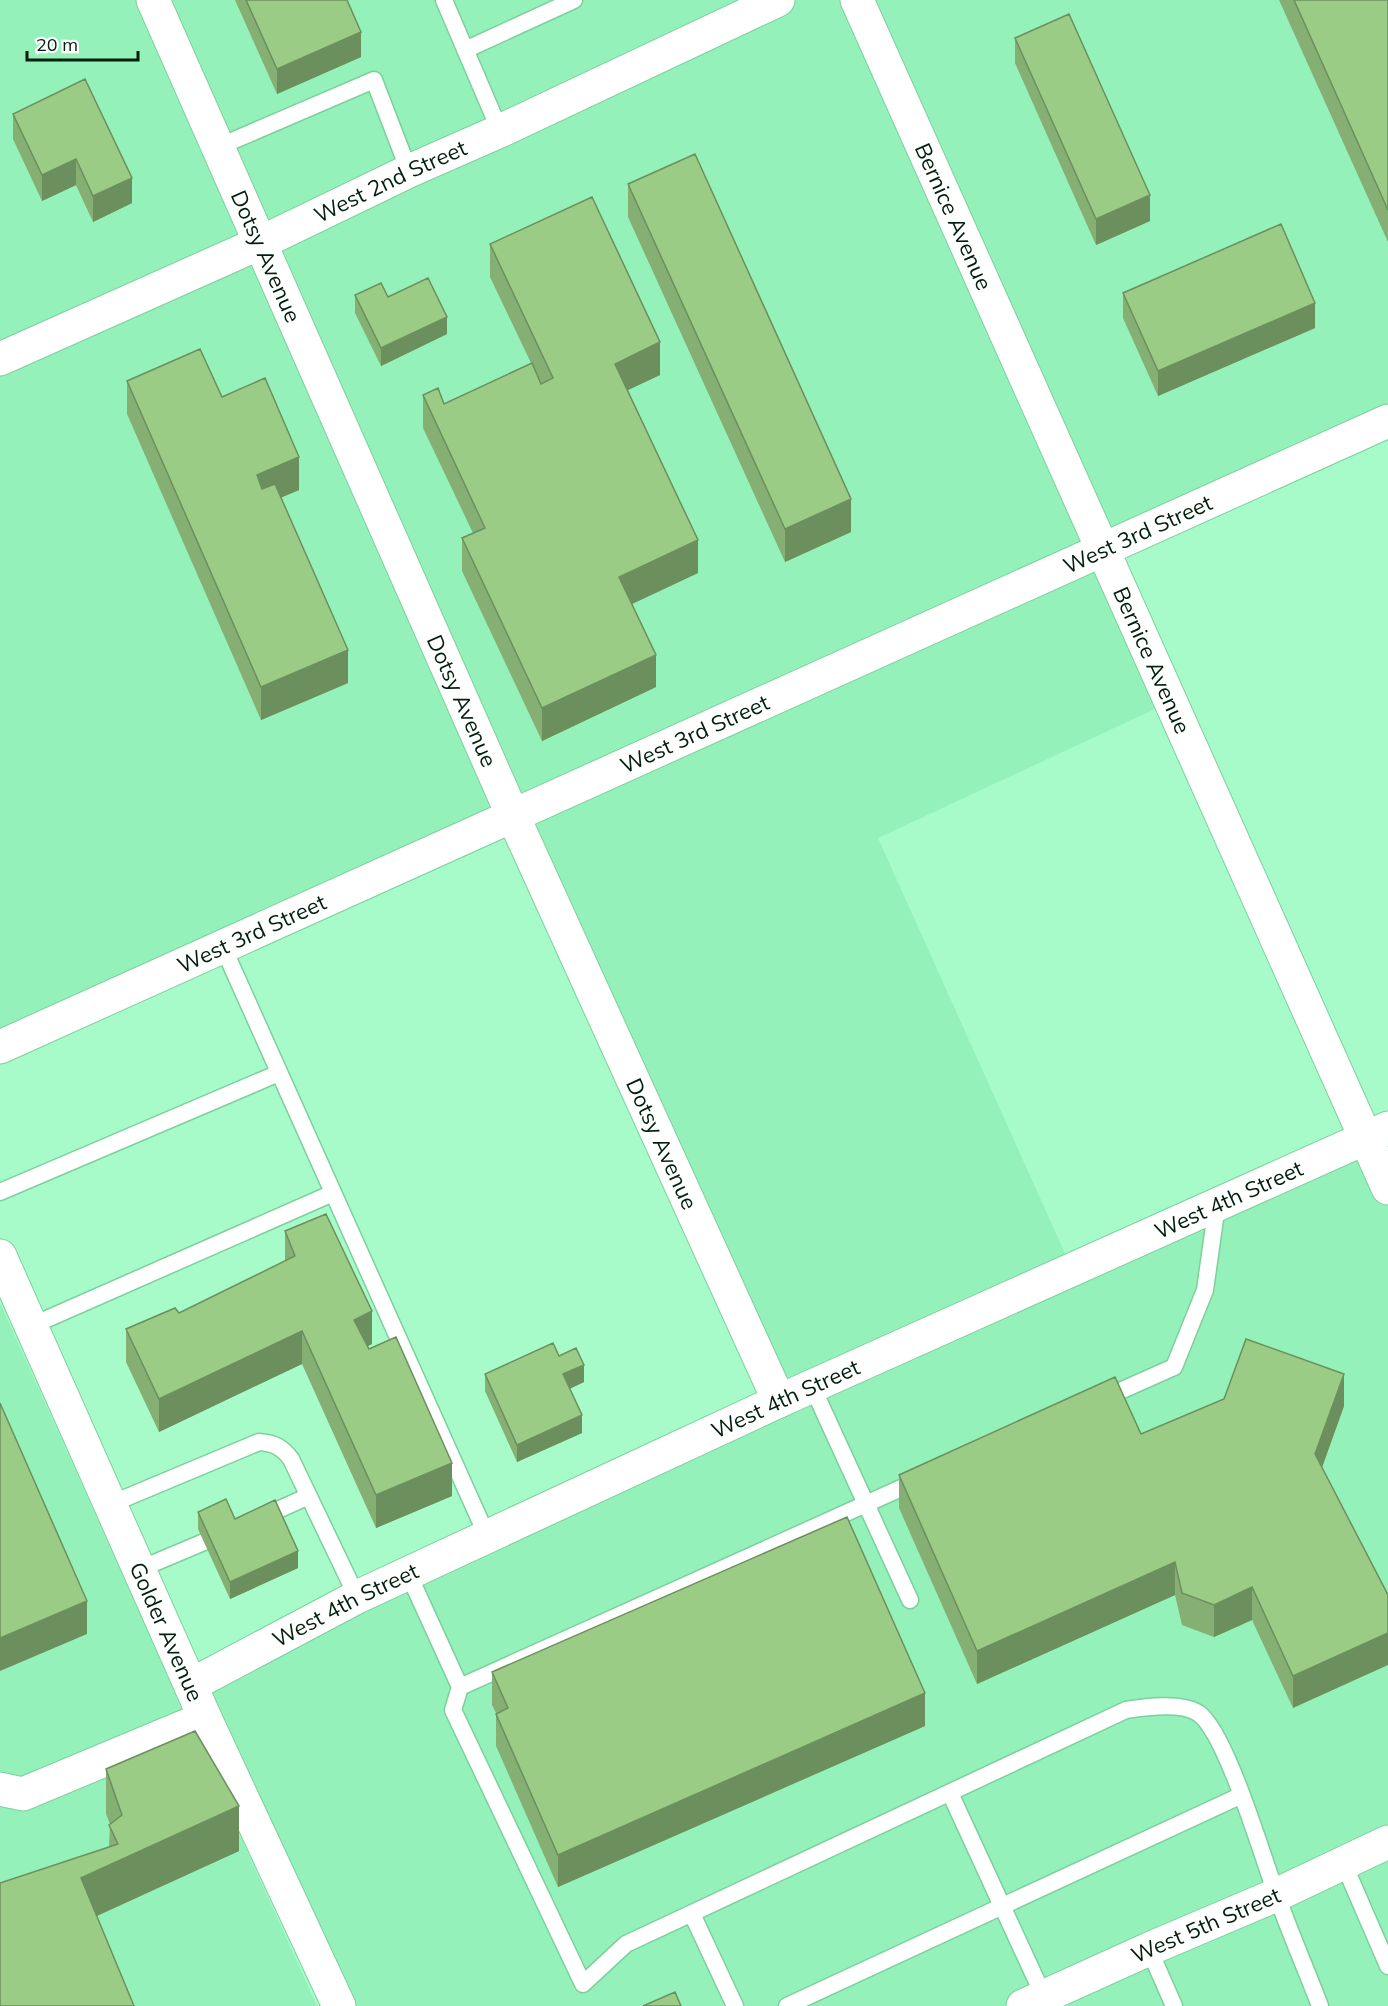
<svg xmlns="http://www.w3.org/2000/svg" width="1388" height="2006" viewBox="0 0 1388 2006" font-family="Mulish,sans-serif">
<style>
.built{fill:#94f1b9}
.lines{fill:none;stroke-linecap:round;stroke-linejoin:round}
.service-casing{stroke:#7dd09e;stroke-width:19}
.minor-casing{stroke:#7dd09e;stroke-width:35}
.tertiary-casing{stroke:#7dd09e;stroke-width:35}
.secondary-casing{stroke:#7dd09e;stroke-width:35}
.primary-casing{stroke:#7dd09e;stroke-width:35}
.service{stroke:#fff;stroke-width:16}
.minor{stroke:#fff;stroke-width:33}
.tertiary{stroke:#fff;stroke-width:33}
.secondary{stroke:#fff;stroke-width:33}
.primary{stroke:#fff;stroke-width:33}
.wall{fill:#85af73}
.shaded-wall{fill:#6c8f5e}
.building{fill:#9bcc86;stroke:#6c8f5e;stroke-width:1.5}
.labels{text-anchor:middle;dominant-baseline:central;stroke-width:4.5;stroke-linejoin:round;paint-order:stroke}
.street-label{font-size:22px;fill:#001f0e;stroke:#fff}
</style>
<rect width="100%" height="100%" fill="#a7fbc8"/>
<path class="built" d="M0 0H1388V421L1102 550 1170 702 878 838 1072 1269 1366 1138 1388 1188V2006H340L188 1675 778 1401 513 816 0 1047Z
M0 1303 317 2006H0Z"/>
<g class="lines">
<g class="service-casing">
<path id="service" d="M444 0 500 131
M465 50 574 0
M218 147 374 80 409 171
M223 947 487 1536
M0 1192 279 1073
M31 1326 333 1193
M812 1386 910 1600
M1102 1399 1174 1367 1205 1290 1217 1205
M111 1504 259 1442C274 1443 282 1447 291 1459L357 1597
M260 1518 309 1496
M140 1569 204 1542
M408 1573 460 1687 919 1480
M460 1687 453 1710 583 1984 626 1944 1126 1710C1145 1707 1181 1702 1198 1713 1226 1731 1263 1859 1277 1896 1290 1933 1306 1969 1320 2006
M950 1793 1044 1997
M1343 1862 1388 1966
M692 1914 735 2006
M1149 1949 1174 2006
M787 2006 1242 1795"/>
</g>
<g class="minor-casing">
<g id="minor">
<path id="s1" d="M153 0 513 816 779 1401"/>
<path id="s2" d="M857 0 1388 1188"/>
<path id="s3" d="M191 1685 357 1597 779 1401 1388 1128"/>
<path d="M0 1789 23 1794 205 1718"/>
</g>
</g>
<g class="tertiary-casing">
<g id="tertiary">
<path id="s4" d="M0 1047 1388 421"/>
<path id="s5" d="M1023 2006 1149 1949 1276 1895 1388 1842"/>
</g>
</g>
<g class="secondary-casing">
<g id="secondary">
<path id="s6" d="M0 1256 205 1718 339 2006"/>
</g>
</g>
<g class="primary-casing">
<g id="primary">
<path id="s7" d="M0 359 260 243 409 171 500 131 778 0"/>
</g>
</g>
<use href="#service" class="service"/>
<use href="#minor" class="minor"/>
<use href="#tertiary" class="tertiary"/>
<use href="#secondary" class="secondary"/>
<use href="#primary" class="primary"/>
</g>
<path class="wall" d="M235 0H347L361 57 277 94Z
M1279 0H1388V242Z
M1015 38 1150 221 1096 245 1015 63Z
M85 79 132 203 93 222 76 185 42 201 13 139V114Z
M628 184 851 532 785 562 628 217Z
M490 244 660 375 628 390 698 573 632 604 656 687 542 741 462 571V538L473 533 423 428V395L444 404 531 363 490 277Z
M1123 293 1315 328 1158 396 1123 318Z
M355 295 388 297 447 334 381 366 355 313Z
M127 381 222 397 299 490 281 497 348 683 261 720 127 414Z
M285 1231 372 1344 367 1346 452 1496 376 1528 302 1364 159 1432 126 1362V1329L179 1313 285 1262Z
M559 1356 584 1382 569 1389 582 1433 517 1462 485 1391V1374Z
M1344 1406 1322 1467 1293 1708 1252 1620 1214 1637 1182 1625 1175 1595 977 1684 899 1508V1475Z
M198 1512 235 1519 298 1568 230 1599 198 1529Z
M492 1672 925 1726 558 1887 496 1746V1713L492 1705Z
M106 1769 239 1851 97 1916 0 2006 109 1847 110 1824 106 1814Z"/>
<path class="shaded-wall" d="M361 32V57L277 94V69Z
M76 159V185L42 201V175Z
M132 178V203L93 222V196Z
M1150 195V221L1096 245V219Z
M1315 303V328L1158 396V371Z
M447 317V334L381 366V348Z
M660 342V375L615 396V364Z
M299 457V490L257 508V475Z
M851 499V532L785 562V529Z
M698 540V573L619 610V577Z
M348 650V683L261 720V687Z
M656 655V687L542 741V708Z
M372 1311V1344L354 1353V1320Z
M302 1331V1364L159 1432V1399Z
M584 1365V1382L563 1392V1374Z
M1344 1374V1406L1315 1487V1454Z
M582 1415V1433L517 1462V1445Z
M452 1463V1496L376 1528V1495Z
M298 1551V1568L230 1599V1582Z
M1175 1562V1595L977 1684V1651Z
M1252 1587V1620L1214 1637V1605Z
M87 1601V1634L0 1671V1638Z
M1388 1633V1665L1293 1708V1676Z
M925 1693V1726L558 1887V1855Z
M239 1806V1851L81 1923V1878Z"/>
<path class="building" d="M246 0H347L361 32 277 69Z
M1294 0H1388V210Z
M1069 14 1150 195 1096 219 1015 38Z
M85 79 132 178 93 196 76 159 42 175 13 114Z
M695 154 851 499 785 529 628 184Z
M592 197 660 342 615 364 698 540 619 577 656 655 542 708 462 538 485 528 423 395 438 388 444 404 532 363 541 384 553 378 490 244Z
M1281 224 1315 303 1158 371 1123 293Z
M428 278 447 317 381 348 355 295 381 283 388 297Z
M200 349 222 397 265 378 299 457 257 475 262 489 275 484 348 650 261 687 127 381Z
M326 1214 372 1311 354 1320 369 1349 396 1337 452 1463 376 1495 302 1331 159 1399 126 1329 175 1308 179 1313 295 1256 285 1231Z
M1246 1339 1344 1374 1315 1454 1388 1595V1633L1293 1676 1252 1587 1214 1605 1182 1593 1175 1562 977 1651 899 1475 1115 1377 1141 1434 1224 1399Z
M553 1343 559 1356 576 1348 584 1365 563 1374 582 1415 517 1445 485 1374Z
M0 1403 87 1601 0 1638Z
M226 1499 235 1519 275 1500 298 1551 230 1582 198 1512Z
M847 1517 925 1693 558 1855 496 1714 508 1708 492 1672Z
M195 1731 239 1806 81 1878 134 2006H0V1883L118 1844 109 1825 122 1815 106 1769Z
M675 1992 681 2006H643Z"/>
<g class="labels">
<g class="street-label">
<text stroke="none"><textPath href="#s7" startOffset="429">West 2nd Street</textPath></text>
<text stroke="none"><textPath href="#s2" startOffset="237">Bernice Avenue</textPath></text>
<text stroke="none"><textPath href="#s1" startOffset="280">Dotsy Avenue</textPath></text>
<text stroke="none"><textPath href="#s4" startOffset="1248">West 3rd Street</textPath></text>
<text stroke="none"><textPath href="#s2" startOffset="723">Bernice Avenue</textPath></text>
<text stroke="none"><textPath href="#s1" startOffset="766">Dotsy Avenue</textPath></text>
<text stroke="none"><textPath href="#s4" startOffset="762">West 3rd Street</textPath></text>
<text stroke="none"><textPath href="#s4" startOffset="276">West 3rd Street</textPath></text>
<text stroke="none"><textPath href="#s1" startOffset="1252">Dotsy Avenue</textPath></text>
<text stroke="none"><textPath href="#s3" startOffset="1146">West 4th Street</textPath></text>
<text stroke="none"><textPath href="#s3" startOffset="660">West 4th Street</textPath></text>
<text stroke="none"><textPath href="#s3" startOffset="174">West 4th Street</textPath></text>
<text stroke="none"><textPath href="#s6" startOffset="411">Golder Avenue</textPath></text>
<text stroke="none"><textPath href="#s5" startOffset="200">West 5th Street</textPath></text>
</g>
</g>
<path d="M27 51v9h111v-9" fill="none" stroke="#001f0e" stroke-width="3"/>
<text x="36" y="51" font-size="18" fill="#001f0e" stroke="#ffffff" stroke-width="4.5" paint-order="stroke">20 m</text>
</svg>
